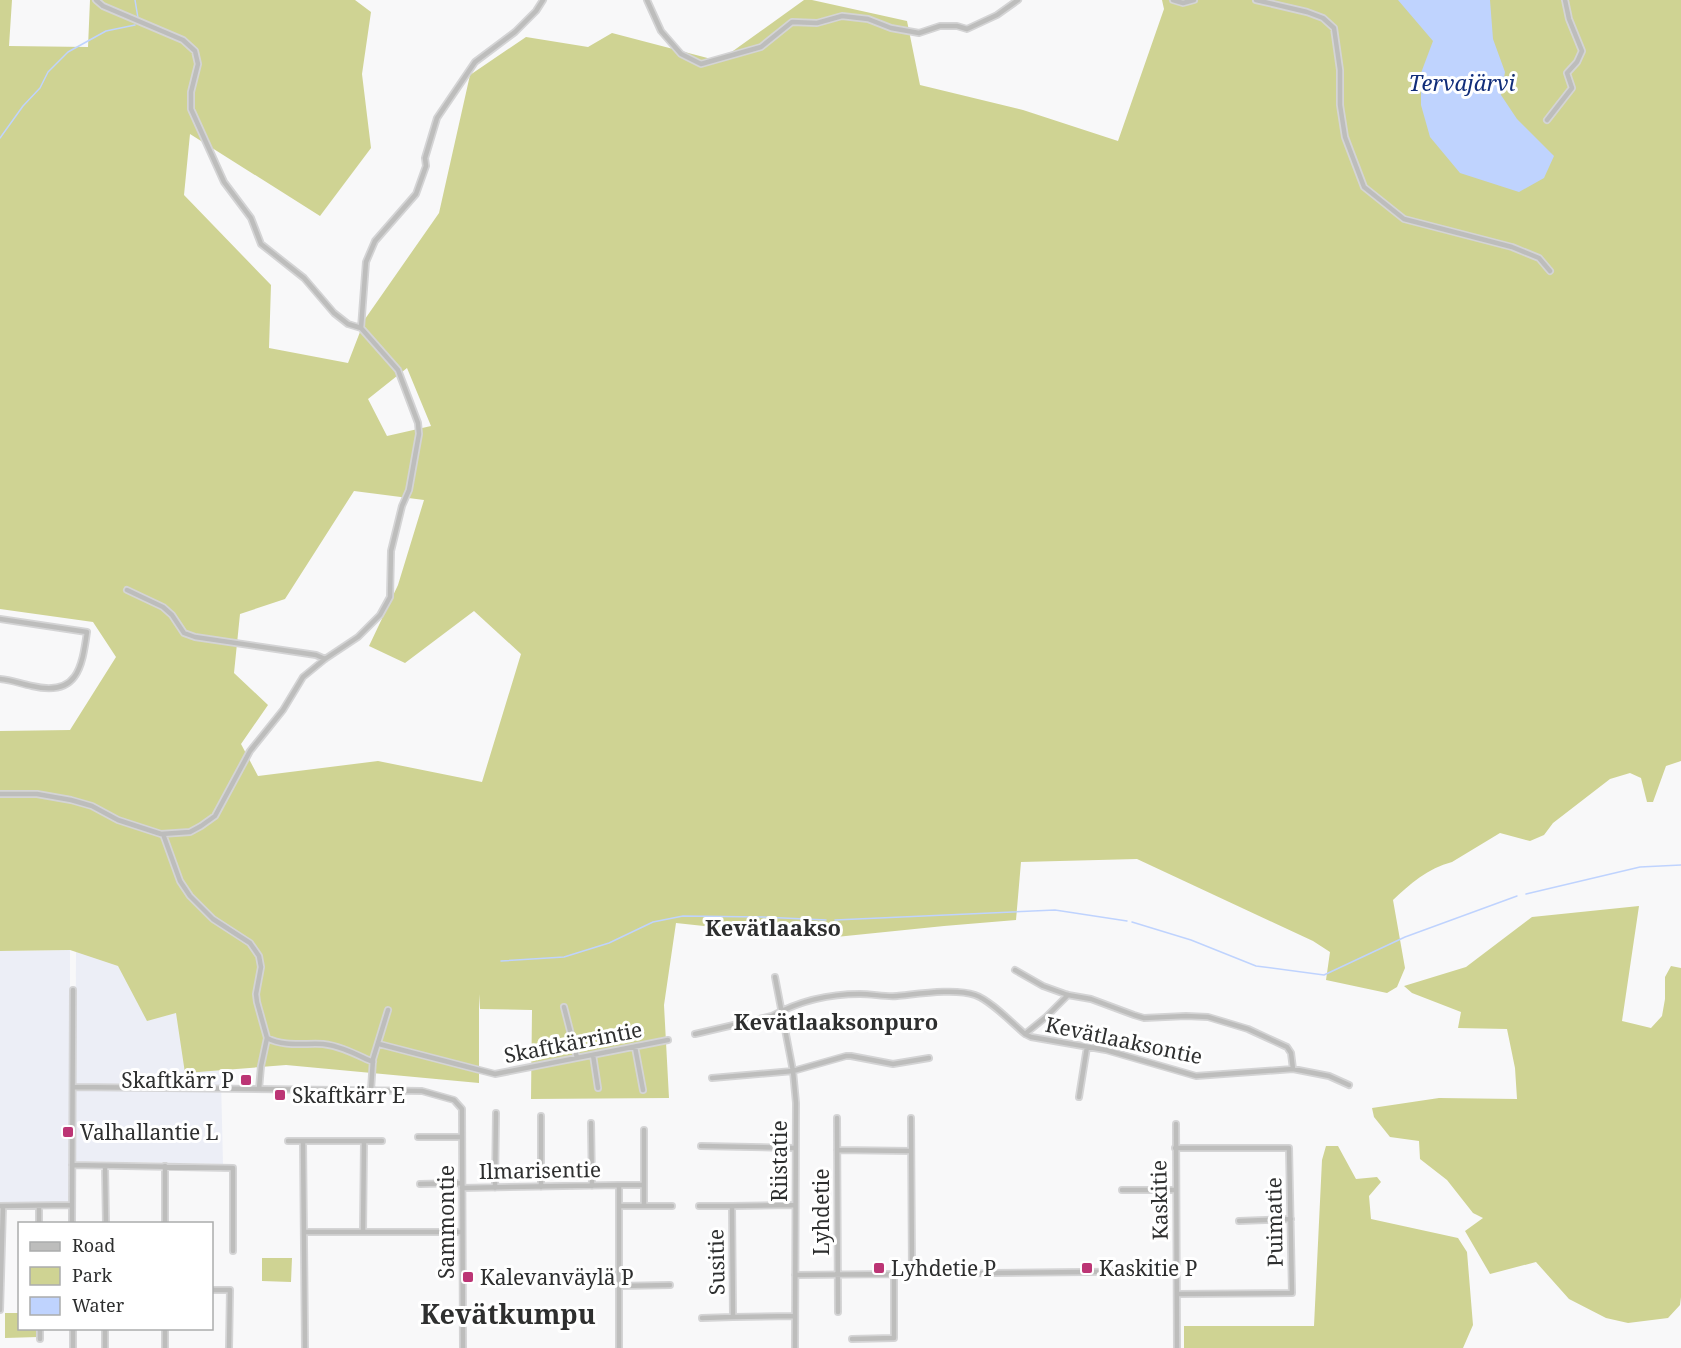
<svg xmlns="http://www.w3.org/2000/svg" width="1681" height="1348" viewBox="0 0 1681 1348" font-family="'Noto Serif',serif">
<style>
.built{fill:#eceef6}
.green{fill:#cfd393;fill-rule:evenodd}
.water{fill:#bfd3fe}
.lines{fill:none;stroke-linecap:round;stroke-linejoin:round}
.stream{stroke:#bfd3fe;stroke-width:1.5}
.minor-casing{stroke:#d4d4d5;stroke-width:8}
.minor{stroke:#bdbdbc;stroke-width:4.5}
.poi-dot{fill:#bc3575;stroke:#fff;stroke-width:2}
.labels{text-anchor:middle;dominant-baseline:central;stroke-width:6;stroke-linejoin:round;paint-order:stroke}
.street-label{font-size:21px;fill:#2e2f2f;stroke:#fff}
.poi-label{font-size:21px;fill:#2e2f2f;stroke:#fff;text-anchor:start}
.water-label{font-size:22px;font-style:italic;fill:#112d79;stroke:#fff}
.neighbourhood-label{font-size:22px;font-weight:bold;fill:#2e2f2f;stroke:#fff}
.district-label{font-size:27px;font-weight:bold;fill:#2e2f2f;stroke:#fff}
</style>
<rect width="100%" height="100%" fill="#f8f8f9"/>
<path class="built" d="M70 950V1205H0V951Z
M76 951 218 952 223 1164 75 1161Z"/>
<path class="green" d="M0 0H12L9 46 88 47 90 0H355L371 12 362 74 371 148 320 216 190 134 184 195 271 285 269 348 348 363 365 319 439 213 470 75 526 37 588 47 612 33 719 61 804 0H812L907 21 920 85 1023 110 1118 141 1164 9 1162 0H1681V761L1666 766 1653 802H1647L1641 778 1630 773 1610 779 1553 823 1544 835 1530 841 1500 833 1452 862C1428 868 1410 884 1393 900L1405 968 1397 987 1387 993 1326 980 1330 952 1313 941 1137 859 1021 862 1016 920 944 926 836 937 817 928H787L768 933 676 923 664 1005 669 1098 531 1099 532 1010 480 1009 479 994V1083L286 1065 185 1073 176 1013 147 1021 118 966 70 950 0 951V731L70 730 116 657 93 622 0 609ZM407 368 431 426 387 436 368 399ZM354 491 424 500 398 585 369 646 405 663 474 611 521 654 482 782 378 761 258 776 241 744 268 705 234 673 240 614 285 599Z
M1639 906 1622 1021 1651 1028 1662 1016 1665 999V977L1671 966 1681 968V1297L1680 1305 1668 1318 1628 1323 1606 1318 1569 1299 1536 1262 1490 1274 1465 1231 1483 1218 1473 1213 1447 1180 1420 1159 1419 1141 1390 1137 1374 1117 1372 1108 1439 1098 1517 1099 1515 1068 1507 1029 1458 1028 1461 1012 1412 993 1404 986 1466 967 1532 917Z
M1326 1146H1338L1356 1179 1377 1177 1381 1182 1369 1196 1371 1219 1458 1238 1467 1252 1473 1325 1463 1348H1184V1326H1314L1322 1160Z
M262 1258H292L291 1282 262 1281Z
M5 1313H19L20 1328 38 1329V1337L5 1338Z"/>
<path class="water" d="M1398 0H1490L1493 39 1505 72 1501 95 1517 119 1554 156 1544 178 1519 192 1460 173 1430 137 1421 105V73L1433 41Z"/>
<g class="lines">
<path class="stream" d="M135 0 138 18
M0 138 23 106 40 88 48 72 68 52 106 31 135 25
M1526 894 1640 867 1681 865
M835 920 1055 910 1127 921
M1132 922 1191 940 1256 966 1324 975 1405 937 1517 896
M501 961 564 957 609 943 653 922 683 916 762 917 826 920"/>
<g class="minor-casing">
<path id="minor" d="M96 0 103 6 183 40 195 51 198 64 191 92V109L224 182 251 218 261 244 304 278 334 313 348 324 361 328
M647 0 661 31 681 54 701 64 761 47 792 22 817 23 842 16 868 19 891 28 919 33 940 26H957L967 29 997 15 1018 0
M1173 0 1183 3 1194 0
M1256 0 1307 12 1323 18 1334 28 1340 70V105L1345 137 1364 187 1404 219 1512 247 1539 258 1550 271
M1547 120 1572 88 1567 73 1577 62 1582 51 1569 19 1565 0
M127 590 163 607 172 615 184 633 195 637 316 655 325 659
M0 619 87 632C82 668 77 697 32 686 21 684 12 680 0 679
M0 794H37L71 800 92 806 118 820 161 834 190 832 201 826 215 816 250 751 283 710 303 677 325 659 358 637 380 615 390 597 391 551 402 506 409 490 419 434 418 423 398 370 361 328 366 262 375 241 416 194 426 166 425 158 437 118 475 62 515 32 536 11 543 0
M163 834 180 881 190 896 213 919 250 943 259 956 261 967 256 994 257 1002 267 1038 261 1066 259 1089
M1015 970 1043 986 1068 995 1091 999 1134 1015 1144 1018 1186 1016 1208 1017 1248 1029 1287 1047 1291 1053 1293 1069
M775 977 793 1071 796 1103 795 1348
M564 1007 577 1058
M695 1034 772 1016C799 1001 830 994 860 994 873 994 885 997 897 996 918 994 955 988 975 995 990 1000 1012 1023 1025 1034L1031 1037 1106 1050 1196 1076 1293 1069 1329 1076 1349 1085
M1025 1034 1046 1017 1068 995
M267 1038C284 1047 304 1043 323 1044 341 1046 357 1055 373 1062
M379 1044 495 1074 668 1040
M635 1047 643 1090
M593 1055 598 1088
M712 1078 793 1071 846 1056H851L893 1064 929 1058
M73 1087 422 1091 454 1100 462 1109 463 1348
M371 1090 373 1059 388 1010
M1079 1097 1087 1047
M541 1116V1187
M837 1118 838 1312
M911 1118 912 1274
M591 1123 592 1186
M1176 1124 1177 1348
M418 1137H462
M288 1141H382
M303 1141 305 1348
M701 1146 794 1148
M1175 1148H1289L1292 1293 1177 1294
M837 1150 911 1151
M72 1165 233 1168V1251
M105 1166 106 1224
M420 1184 462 1183
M619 1185H644
M462 1188 619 1185V1348
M495 1188 496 1113
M1122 1190H1176
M644 1205V1130
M0 1206 71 1205
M619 1206H672
M699 1206H732
M1239 1221 1291 1219
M39 1224V1206
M72 1224 73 990
M165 1224V1166
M304 1232H462
M363 1232 364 1141
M795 1275 1177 1271
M619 1286 670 1285
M212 1290H230L229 1348
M0 1310 3 1206
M795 1316 733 1317 732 1206 795 1205
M702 1318 733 1317
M40 1328V1339
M73 1328V1348
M165 1328V1348
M852 1339 894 1338V1275
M105 1348V1328"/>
</g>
<use href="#minor" class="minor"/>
</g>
<g class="poi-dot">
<rect x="240" y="1074" width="12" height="12" rx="3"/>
<rect x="274" y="1089" width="12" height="12" rx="3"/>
<rect x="62" y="1126" width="12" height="12" rx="3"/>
<rect x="873" y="1262" width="12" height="12" rx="3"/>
<rect x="1081" y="1262" width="12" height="12" rx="3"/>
<rect x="462" y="1271" width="12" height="12" rx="3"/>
</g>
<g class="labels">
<g class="street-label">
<text transform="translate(1124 1040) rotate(12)">Kevätlaaksontie</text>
<text transform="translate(573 1042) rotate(-11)">Skaftkärrintie</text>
<text transform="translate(779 1161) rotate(-90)">Riistatie</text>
<text transform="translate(540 1170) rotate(-1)">Ilmarisentie</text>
<text transform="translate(1159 1200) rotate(-91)">Kaskitie</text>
<text transform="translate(821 1212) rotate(-90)">Lyhdetie</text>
<text transform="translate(446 1222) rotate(-90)">Sammontie</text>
<text transform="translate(1274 1222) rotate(-91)">Puimatie</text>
<text transform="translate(716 1262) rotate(-91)">Susitie</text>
</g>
<g class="poi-label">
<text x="234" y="1080" text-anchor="end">Skaftkärr P</text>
<text x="292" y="1095">Skaftkärr E</text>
<text x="80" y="1132">Valhallantie L</text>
<text x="891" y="1268">Lyhdetie P</text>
<text x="1099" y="1268">Kaskitie P</text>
<text x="480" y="1277">Kalevanväylä P</text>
</g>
<g class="water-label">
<text x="1462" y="82">Tervajärvi</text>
</g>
<g class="neighbourhood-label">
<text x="773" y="927">Kevätlaakso</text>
<text x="836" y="1021">Kevätlaaksonpuro</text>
</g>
<g class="district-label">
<text x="508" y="1313">Kevätkumpu</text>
</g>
</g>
<rect x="18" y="1222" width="195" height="108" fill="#ffffff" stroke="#abacac" stroke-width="1.5"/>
<rect x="30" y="1242" width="30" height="9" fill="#bdbdbc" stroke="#abacac" stroke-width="1.5"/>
<text x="72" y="1252" font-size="18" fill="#2e2f2f">Road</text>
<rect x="30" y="1267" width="30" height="18" fill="#cfd393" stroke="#abacac" stroke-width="1.5"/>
<text x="72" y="1282" font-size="18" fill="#2e2f2f">Park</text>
<rect x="30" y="1297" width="30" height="18" fill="#bfd3fe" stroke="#abacac" stroke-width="1.5"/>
<text x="72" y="1312" font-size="18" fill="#2e2f2f">Water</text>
</svg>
